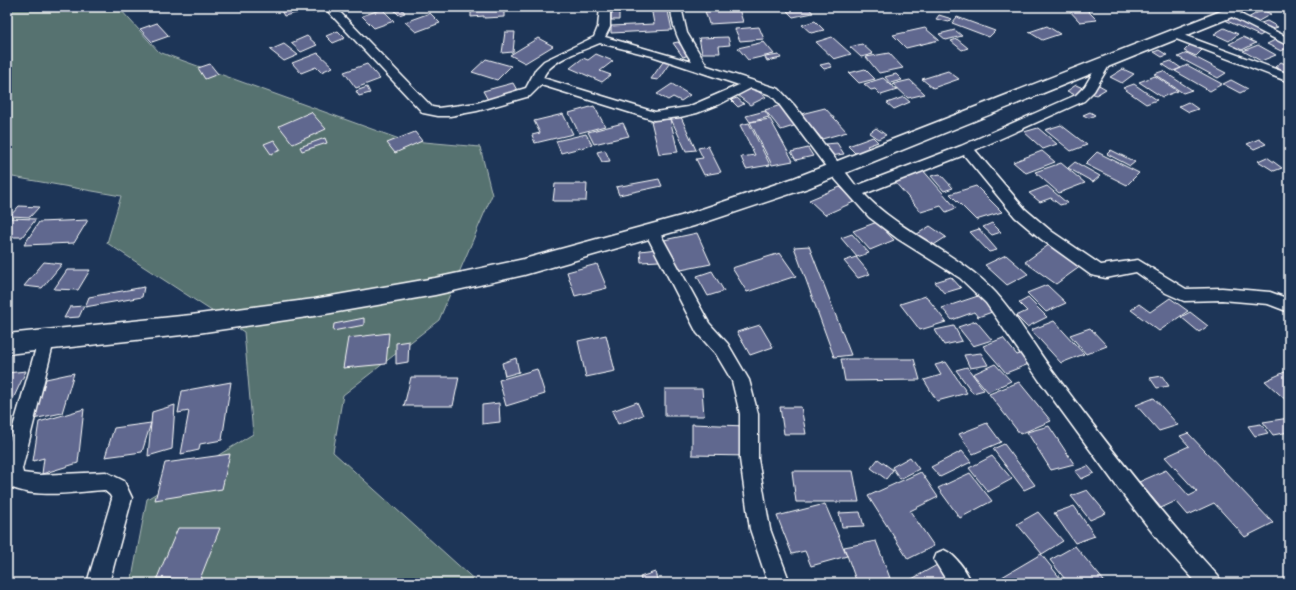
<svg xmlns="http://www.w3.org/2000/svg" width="1296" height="590" viewBox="0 0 1296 590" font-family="Caveat,sans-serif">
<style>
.green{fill:#56726f;stroke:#aab8b7}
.building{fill:#61688f;stroke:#fff}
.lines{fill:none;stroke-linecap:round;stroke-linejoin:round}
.minor-casing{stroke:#fff;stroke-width:3}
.primary-casing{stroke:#fff;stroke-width:3}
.minor{fill:#1d3557;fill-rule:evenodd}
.primary{fill:#1d3557;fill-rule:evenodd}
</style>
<rect width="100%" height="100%" fill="#1d3557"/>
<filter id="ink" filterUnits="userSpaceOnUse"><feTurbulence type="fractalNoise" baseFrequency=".025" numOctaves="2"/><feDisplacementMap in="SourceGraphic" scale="8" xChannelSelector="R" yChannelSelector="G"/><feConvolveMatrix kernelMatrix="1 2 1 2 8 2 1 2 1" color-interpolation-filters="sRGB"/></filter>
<g filter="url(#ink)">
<path class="green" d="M7 7H120V9L159 52 402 140 480 147 492 195 439 320 343 395 333 452 478 583H131L147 499 253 434 244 332 107 243 121 196 7 176Z"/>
<path class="building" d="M279 7H307L308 10 284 16Z
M319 7 322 11 312 13 309 8Z
M471 7H504V17L484 18V16L471 17Z
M651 7H667L672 30 611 33V26L654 24Z
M808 7 813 13 793 17 787 11Z
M1066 7H1084L1097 20 1080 22Z
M1274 7H1289V13Z
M401 8 405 13 399 15 394 10Z
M382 9 394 21 374 28 362 16Z
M739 9 743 22 709 24 705 11Z
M1262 10 1271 14 1257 22 1248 18Z
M619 12V20H611V13Z
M430 13 440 23 416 32 405 22Z
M939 15 952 19 949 22 936 19Z
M1232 16 1267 31 1260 36 1225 20Z
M957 17 995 31 989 37 952 23Z
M815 21 824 30 811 33 802 25Z
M1267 21 1278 27 1272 29 1261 23Z
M157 23 169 36 152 42 140 29Z
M1047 26 1060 34 1042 40 1029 32Z
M759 27 764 39 740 41 735 29Z
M925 28 939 40 906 48 893 35Z
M1224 28 1238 34 1229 41 1214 34Z
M955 30 962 36 946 40 939 34Z
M338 31 345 38 333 43 326 36Z
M505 32H515L513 52 502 53Z
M307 36 317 45 301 52 291 43Z
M728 37 730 45 719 46 720 53H702L699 38Z
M832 37 851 54 834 59 816 42Z
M1243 37 1256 43 1242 50 1229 44Z
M538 38 553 46 525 63 510 55Z
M957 39 968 48 962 50 951 41Z
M1277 39 1289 45V47L1281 51 1267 44Z
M678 42 689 55 683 57 673 43Z
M764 42 774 54 748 60 738 48Z
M1192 43 1204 48 1196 56 1184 51Z
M284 44 298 55 284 61 270 50Z
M862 44 873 54 861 57 850 47Z
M1258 45 1276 55 1261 61 1243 51Z
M1159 50 1167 55 1162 57 1154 52Z
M318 53 333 67 321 72 316 67 301 73 292 63Z
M889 53 903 68 879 73 866 57Z
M1187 53 1226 73 1218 78 1178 57Z
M596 54 613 61 600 71 611 75 602 82 570 68 583 58 588 60Z
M779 55 781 58 767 61 765 57Z
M486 59 511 66 497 80 472 72Z
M1171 61 1181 68 1173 71 1162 64Z
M663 62 669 64 658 80 651 79Z
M1281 62 1289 66V74L1275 67Z
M829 63 832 67 824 69 820 65Z
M210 64 218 74 205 79 198 68Z
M367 64 380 79 356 88 344 72Z
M1187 65 1222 84 1210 91 1175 71Z
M865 69 875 79 859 83 849 73Z
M1123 69 1134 74 1122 83 1110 77Z
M948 71 959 79 933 88 922 79Z
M1163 71 1192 90 1183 93 1154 74Z
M896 74 902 80 890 83 885 77Z
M1155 76 1178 91 1162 97 1139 82Z
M883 78 897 90 881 95 875 89 871 90 864 84Z
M910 80 925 94 908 98 893 84Z
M1231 80 1248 89 1240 93 1223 84Z
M513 83 518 92 488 100 483 91Z
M672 84 690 95 681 101 673 97 668 100 657 94Z
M1097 84 1106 89 1096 95 1087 91Z
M1134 84 1157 100 1146 104 1123 88Z
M1076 85 1085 89 1075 95 1067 91Z
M367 87 370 93 359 96 356 91Z
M752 87 766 97 750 105 737 95Z
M904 97 910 102 894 109 887 103Z
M737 98 744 104 738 107 731 100Z
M1188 102 1198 109 1189 112 1179 106Z
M781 105 797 125 781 130 765 110Z
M594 106 605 126 579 133 569 113Z
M825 108 847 132 822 139 801 114Z
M765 111 769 117 750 122 746 116Z
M311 112 326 129 293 144 279 126Z
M1090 112 1095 115 1089 118 1083 115Z
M563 114 573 134 535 143 532 135 540 133 534 121Z
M681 117 696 150 686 151 671 119Z
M670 119 678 152 659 154 651 121Z
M770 119 793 161 772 165 750 122Z
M623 123 629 136 594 144 588 132Z
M749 123 770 165 746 169 741 157 755 155 740 125Z
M1061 125 1087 145 1071 151 1045 130Z
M876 128 886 135 878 139 869 133Z
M1038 128 1057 144 1043 149 1024 132Z
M415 132 422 141 395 153 387 143Z
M586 134 592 145 561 153 556 141Z
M873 137 878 142 867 146 870 149 856 154 848 146Z
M325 138 327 143 302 151 300 147Z
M1259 139 1266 144 1254 149 1247 144Z
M274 140 281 150 271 154 264 144Z
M837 143 844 154 831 156 825 144Z
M708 146 721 172 704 175 696 159 703 158 698 148Z
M808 148 813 156 796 160 791 152Z
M605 150 610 161 602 162 597 152Z
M1111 150 1135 162 1130 166 1107 154Z
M1042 151 1055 162 1026 173 1013 162Z
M1097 152 1139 173 1127 185 1085 164Z
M1267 157 1282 168 1274 171 1258 161Z
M1075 162 1100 176 1093 182 1068 168Z
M1061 163 1085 183 1059 193 1035 172Z
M921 168 956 208 946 212 941 206 921 212 894 181 914 175 910 171Z
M940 174 953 188 944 191 931 176Z
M659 179 662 186 619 195 616 187Z
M555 184H587L586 201H553Z
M976 186 1002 212 976 220 950 194Z
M1047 186 1067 203 1060 205 1051 198 1040 202 1029 193Z
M840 187 856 201 825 215 809 200Z
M19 206 39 207 30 217 10 216Z
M9 218 36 219 22 237H7V221Z
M88 220 74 243 24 245 39 222Z
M877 222 894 240 870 250 853 231Z
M992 223 1001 232 992 235 983 227Z
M930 226 946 237 929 248 914 236Z
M979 229 997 250 989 252 970 232Z
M697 233 711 264 676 271 664 240Z
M852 234 869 253 857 257 841 238Z
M1050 244 1081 266 1056 284 1025 262Z
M809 246 851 355 834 357 794 247Z
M657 249 659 261 641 262 640 251Z
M780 253 796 276 747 292 732 268Z
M1006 255 1028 274 1007 285 985 265Z
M856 257 870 274 858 278 844 261Z
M44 262 62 264 42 288 24 286Z
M597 264 607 288 575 296 567 272Z
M67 270H90L78 290 54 289Z
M712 271 724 291 708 296 697 276Z
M951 277 961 288 944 293 935 282Z
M1047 285 1066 303 1046 312 1027 293Z
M144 287 142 297 85 307 89 297Z
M981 295 995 311 978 317 974 312 952 320 942 308Z
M926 296 946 322 920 330 900 304Z
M1028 298 1047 317 1027 327 1016 316 1027 311 1019 303Z
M1170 298 1188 311 1159 331 1131 310 1139 304 1150 312Z
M84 306 79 317 64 318 70 307Z
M1190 312 1208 326 1199 332 1181 317Z
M364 318V325L333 331 334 324Z
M976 321 992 340 973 346 958 327Z
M1054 321 1084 354 1061 363 1031 330Z
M760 325 773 347 750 355 737 332Z
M954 326 962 341 944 345 935 330Z
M1090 328 1107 346 1086 354 1070 335Z
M389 333 386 364 343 368 348 338Z
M606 335 615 371 586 377 578 341Z
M1003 338 1017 355 1025 352 1034 362 1006 373 983 346Z
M409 341 408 362 396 364V343Z
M981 353 988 365 970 368 964 355Z
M516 358 519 372 505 376 502 363Z
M841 359H914L920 380 845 381Z
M946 362 967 393 937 401 924 380 941 375 935 365Z
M995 364 1011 381 988 392 973 374Z
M967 367 984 390 973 393 956 370Z
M537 369 545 394 506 406 499 380Z
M1289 370V403L1265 381Z
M26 371 13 399 7 400V373Z
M74 373 62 413 33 419 46 379Z
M1162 376 1169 386 1157 388 1150 378Z
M411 377H459L453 406H404Z
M231 382 222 440 200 444 199 450 181 454 189 411 178 413 182 391Z
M1019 382 1051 421 1020 434 989 394Z
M665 389H702L704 416H665Z
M1154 398 1178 425 1159 431 1136 405Z
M637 402 643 415 618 424 612 411Z
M499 403 500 422 482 424V405Z
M175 405 172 449 148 456 152 412Z
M780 407H801L806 434H784Z
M84 409 78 463 42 474 44 458 33 461 39 422Z
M1289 418V432L1273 435 1263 422Z
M151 423 142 452 105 457 114 428Z
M987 423 1001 442 973 454 959 434Z
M692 424 746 426 748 456 692 455Z
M1261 424 1268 433 1255 436 1248 426Z
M1049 426 1074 464 1051 470 1027 432Z
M1188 433 1273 523 1245 537 1214 503 1188 515 1176 501 1161 508 1139 482 1166 470 1189 496 1197 492 1165 457 1189 446 1180 436Z
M1004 444 1035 485 1024 490 993 449Z
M962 451 971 462 940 477 931 467Z
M230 454 222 489 155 500 165 463Z
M992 456 1012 479 988 492 969 468Z
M910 457 919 469 900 479 892 467Z
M878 459 893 470 886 479 871 468Z
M1088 466 1094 473 1081 479 1075 471Z
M792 471H853L859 502H796Z
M921 472 938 497 910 511 934 546 908 559 868 496Z
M970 473 992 501 960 518 938 488Z
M1087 490 1106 513 1090 520 1071 496Z
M825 504 847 556 811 566 805 551 792 554 777 516Z
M1074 506 1095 536 1075 543 1054 513Z
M860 512 864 526 842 527 839 513Z
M1038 512 1063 541 1042 554 1017 524Z
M178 528H220L200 579 157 578Z
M876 541 890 578 857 583 844 547Z
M1075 546 1104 581 1100 583H1068L1050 560Z
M1041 554 1064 583H1007L1002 577Z
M937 565 950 583H913L910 580Z
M655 572 658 583H642L640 577Z"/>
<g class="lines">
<g class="minor-casing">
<path id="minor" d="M324 7H335L432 107 438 108 477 103 526 88 536 69 544 61 594 37 598 27 600 7H610V27L605 37 692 62C680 44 672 28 671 7H681L687 33 707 66 779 89 794 105 856 186 961 146 1076 95 1085 86 1101 59H1109L1111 62 1094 91 1084 101 975 150 1025 209 1051 231 1101 265 1138 260 1186 289 1222 288 1270 292 1289 299V312L1268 304 1222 300 1184 301 1166 293 1136 272 1106 278 1091 275 1041 239 1015 217 964 155 864 194C903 235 958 252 996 293 1020 320 1038 353 1060 381 1110 448 1161 514 1218 576L1222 583H1197L1159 541 1118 488 1039 380 986 303 960 278 898 239 869 217 836 180 776 100 771 95 751 88 720 104 697 113 680 117 654 120 541 85 530 96 477 111 450 116H438L423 113ZM600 43 652 56 739 85 688 107 655 112 543 78C549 60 584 50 600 43Z
M1230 9 1289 38V46L1226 14 1225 12Z
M1175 32 1289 74V82L1171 37 1169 35Z
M652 227 657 228 709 323 728 344 749 380 758 414V459L770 529 790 583H768L750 529 740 459V414L732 381 716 354 697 333 645 232 647 228Z
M46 334 52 336 54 341 22 469 23 473 39 475 106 472 124 481 132 498 109 583H87L112 499 110 495 104 490C74 492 38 499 10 487L7 480V448L38 341 40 336Z
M944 550C956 555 966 571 972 583H948L934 560 937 553Z"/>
</g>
<g class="primary-casing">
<path id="primary" d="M1231 7H1251L1249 10 808 188 694 226 524 275 435 295 314 316 191 334 7 354V334L191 315 314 299 435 278 524 259 681 216 794 178Z"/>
</g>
<use href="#minor" class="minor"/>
<use href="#primary" class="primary"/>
</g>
</g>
<rect width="1296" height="590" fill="none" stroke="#1d3557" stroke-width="24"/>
<rect x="12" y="12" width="1272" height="566" fill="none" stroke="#fff" stroke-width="1.5" filter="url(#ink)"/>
</svg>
